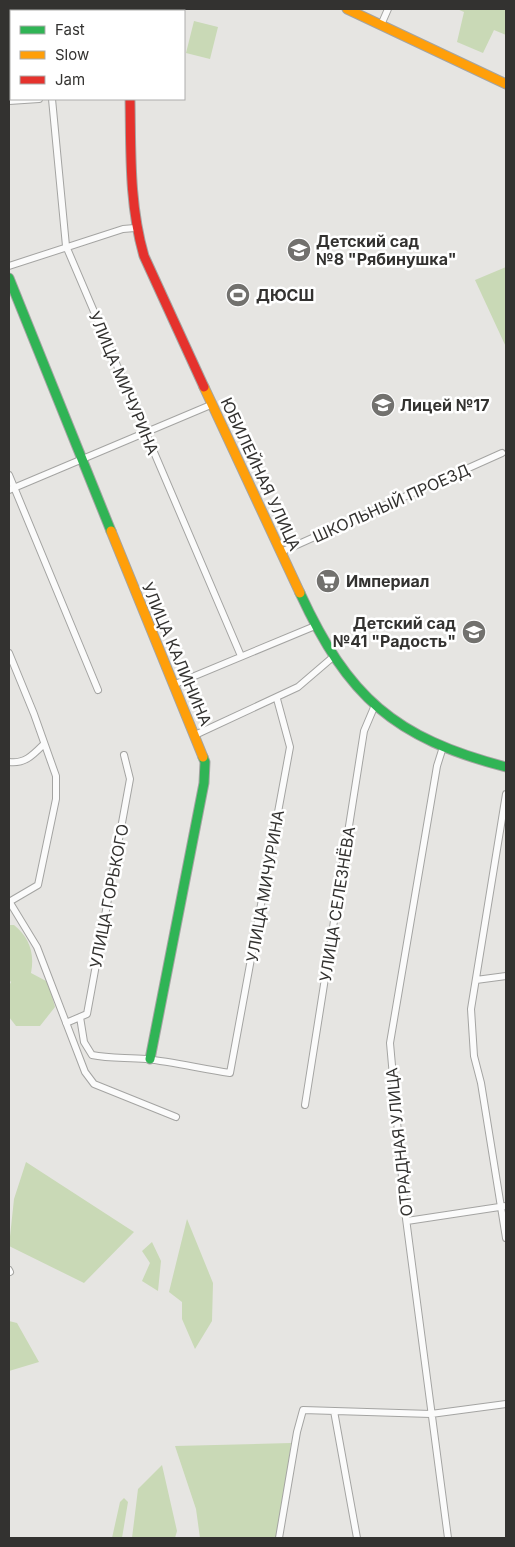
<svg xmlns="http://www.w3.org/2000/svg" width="515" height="1547" viewBox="0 0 515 1547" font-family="Inter,sans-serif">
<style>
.green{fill:#c9d9b6}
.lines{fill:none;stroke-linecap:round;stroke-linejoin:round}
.street-casing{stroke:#a4a4a2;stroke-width:8}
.fast-casing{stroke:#a4a4a2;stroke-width:11}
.slow-casing{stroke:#a4a4a2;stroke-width:11}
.jam-casing{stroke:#a4a4a2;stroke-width:11}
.street{stroke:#fbfbfb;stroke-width:6}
.fast{stroke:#30b455;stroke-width:9}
.slow{stroke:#ff9f0a;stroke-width:9}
.jam{stroke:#e5322d;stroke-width:9}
.labels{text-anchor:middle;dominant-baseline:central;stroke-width:5;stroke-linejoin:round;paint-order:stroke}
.poi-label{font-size:16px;font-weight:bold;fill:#333230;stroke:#fff;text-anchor:start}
.street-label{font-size:16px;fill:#333230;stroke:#fff}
</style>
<rect width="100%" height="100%" fill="#e6e5e2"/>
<path class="green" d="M457 9H506V35L494 30 483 53 457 42 464 12Z
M194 21 218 27 210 59 186 53Z
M506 267V347L475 280Z
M9 925H14C29 937 35 953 31 973L48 982 55 1007 40 1026H16L9 1017V986L11 982 9 980Z
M26 1162 134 1232 84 1283 9 1246 14 1199Z
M187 1219 213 1283 212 1321 195 1349 182 1319V1302L169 1292Z
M152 1242 161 1261 158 1291 142 1281 150 1263 142 1251Z
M9 1321 17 1323 39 1362 9 1371Z
M291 1443 279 1538H200L196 1509 175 1446Z
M162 1465 177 1531 175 1538H132L138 1489Z
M124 1498 128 1502 122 1538H112L120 1502Z"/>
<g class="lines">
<g class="street-casing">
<path id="street" d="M381 25 388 9
M52 99 66 246 241 656
M9 101 39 99
M9 266 123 229 135 228
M9 475 98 690
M9 490 213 404
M281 552 502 453
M9 653 34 714 56 776V799L38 885 9 902
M173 685 315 626
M195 735 298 687 333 657
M443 747 437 766 390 1043 405 1211 448 1538
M9 762C25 764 33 755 44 744
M506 794 471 1009 474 1056 481 1083 506 1238
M9 901 37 947 85 1072 94 1084 176 1117
M476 980 506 976
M80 1017 84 1042 92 1055C110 1059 128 1057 146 1059 174 1062 202 1069 230 1073L290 747 277 699
M66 1023 87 1014 130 779 124 755
M305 1105 364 731 375 705
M407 1221 506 1206
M9 1270 10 1272
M334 1411 357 1538
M279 1538 297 1432 303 1410 431 1414 506 1404"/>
</g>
<g class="fast-casing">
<path id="fast" d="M140 9V11
M9 278 111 531
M300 593C348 697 394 738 506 767
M150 1059 204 783 205 762 203 757"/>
</g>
<g class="slow-casing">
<path id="slow" d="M347 9 506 84
M204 387 300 593
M111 531 203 757"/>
</g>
<g class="jam-casing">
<path id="jam" d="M130 99C131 152 129 204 144 256L204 387"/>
</g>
<use href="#street" class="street"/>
<use href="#fast" class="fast"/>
<use href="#slow" class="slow"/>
<use href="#jam" class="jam"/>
</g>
<defs>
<g id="school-disc" transform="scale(1.25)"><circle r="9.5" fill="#72716e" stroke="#fff"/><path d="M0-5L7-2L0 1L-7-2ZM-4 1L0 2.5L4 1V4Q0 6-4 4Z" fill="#fff"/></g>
<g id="stadium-disc" transform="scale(1.25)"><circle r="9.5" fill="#72716e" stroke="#fff"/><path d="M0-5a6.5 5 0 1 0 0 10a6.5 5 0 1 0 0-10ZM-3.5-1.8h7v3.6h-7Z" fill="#fff"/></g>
<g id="supermarket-disc" transform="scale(1.25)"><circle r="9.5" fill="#72716e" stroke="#fff"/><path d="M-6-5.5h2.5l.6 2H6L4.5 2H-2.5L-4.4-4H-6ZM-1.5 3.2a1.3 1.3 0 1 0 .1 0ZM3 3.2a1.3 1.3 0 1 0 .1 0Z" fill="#fff"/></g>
</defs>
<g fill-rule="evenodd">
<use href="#school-disc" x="299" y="250"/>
<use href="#stadium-disc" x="238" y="295"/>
<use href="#school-disc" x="383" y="405"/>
<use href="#supermarket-disc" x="328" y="581"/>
<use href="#school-disc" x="474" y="632"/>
</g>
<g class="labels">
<g class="poi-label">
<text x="316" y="241">Детский сад<tspan x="316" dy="18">№8 "Рябинушка"</tspan></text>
<text x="256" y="295">ДЮСШ</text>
<text x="400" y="405">Лицей №17</text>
<text x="346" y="581">Империал</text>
<text x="456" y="623" text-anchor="end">Детский сад<tspan x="456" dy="18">№41 "Радость"</tspan></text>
</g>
<g class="street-label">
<text transform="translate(124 383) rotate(67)">УЛИЦА МИЧУРИНА</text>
<text transform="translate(261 474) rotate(65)">ЮБИЛЕЙНАЯ УЛИЦА</text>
<text transform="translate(391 503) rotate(-24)">ШКОЛЬНЫЙ ПРОЕЗД</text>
<text transform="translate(177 654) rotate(67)">УЛИЦА КАЛИНИНА</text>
<text transform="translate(265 886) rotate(-80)">УЛИЦА МИЧУРИНА</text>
<text transform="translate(109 896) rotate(-79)">УЛИЦА ГОРЬКОГО</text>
<text transform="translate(337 904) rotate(-81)">УЛИЦА СЕЛЕЗНЁВА</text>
<text transform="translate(399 1142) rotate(-96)">ОТРАДНАЯ УЛИЦА</text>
</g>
</g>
<rect width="515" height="1547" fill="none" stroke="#333230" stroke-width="20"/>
<rect x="10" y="10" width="175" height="90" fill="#ffffff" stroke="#adadac"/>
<rect x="20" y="26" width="25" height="8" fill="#30b455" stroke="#adadac"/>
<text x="55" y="35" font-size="15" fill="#333230">Fast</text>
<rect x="20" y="51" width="25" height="8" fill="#ff9f0a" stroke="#adadac"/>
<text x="55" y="60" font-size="15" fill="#333230">Slow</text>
<rect x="20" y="76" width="25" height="8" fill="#e5322d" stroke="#adadac"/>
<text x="55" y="85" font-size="15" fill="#333230">Jam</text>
</svg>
